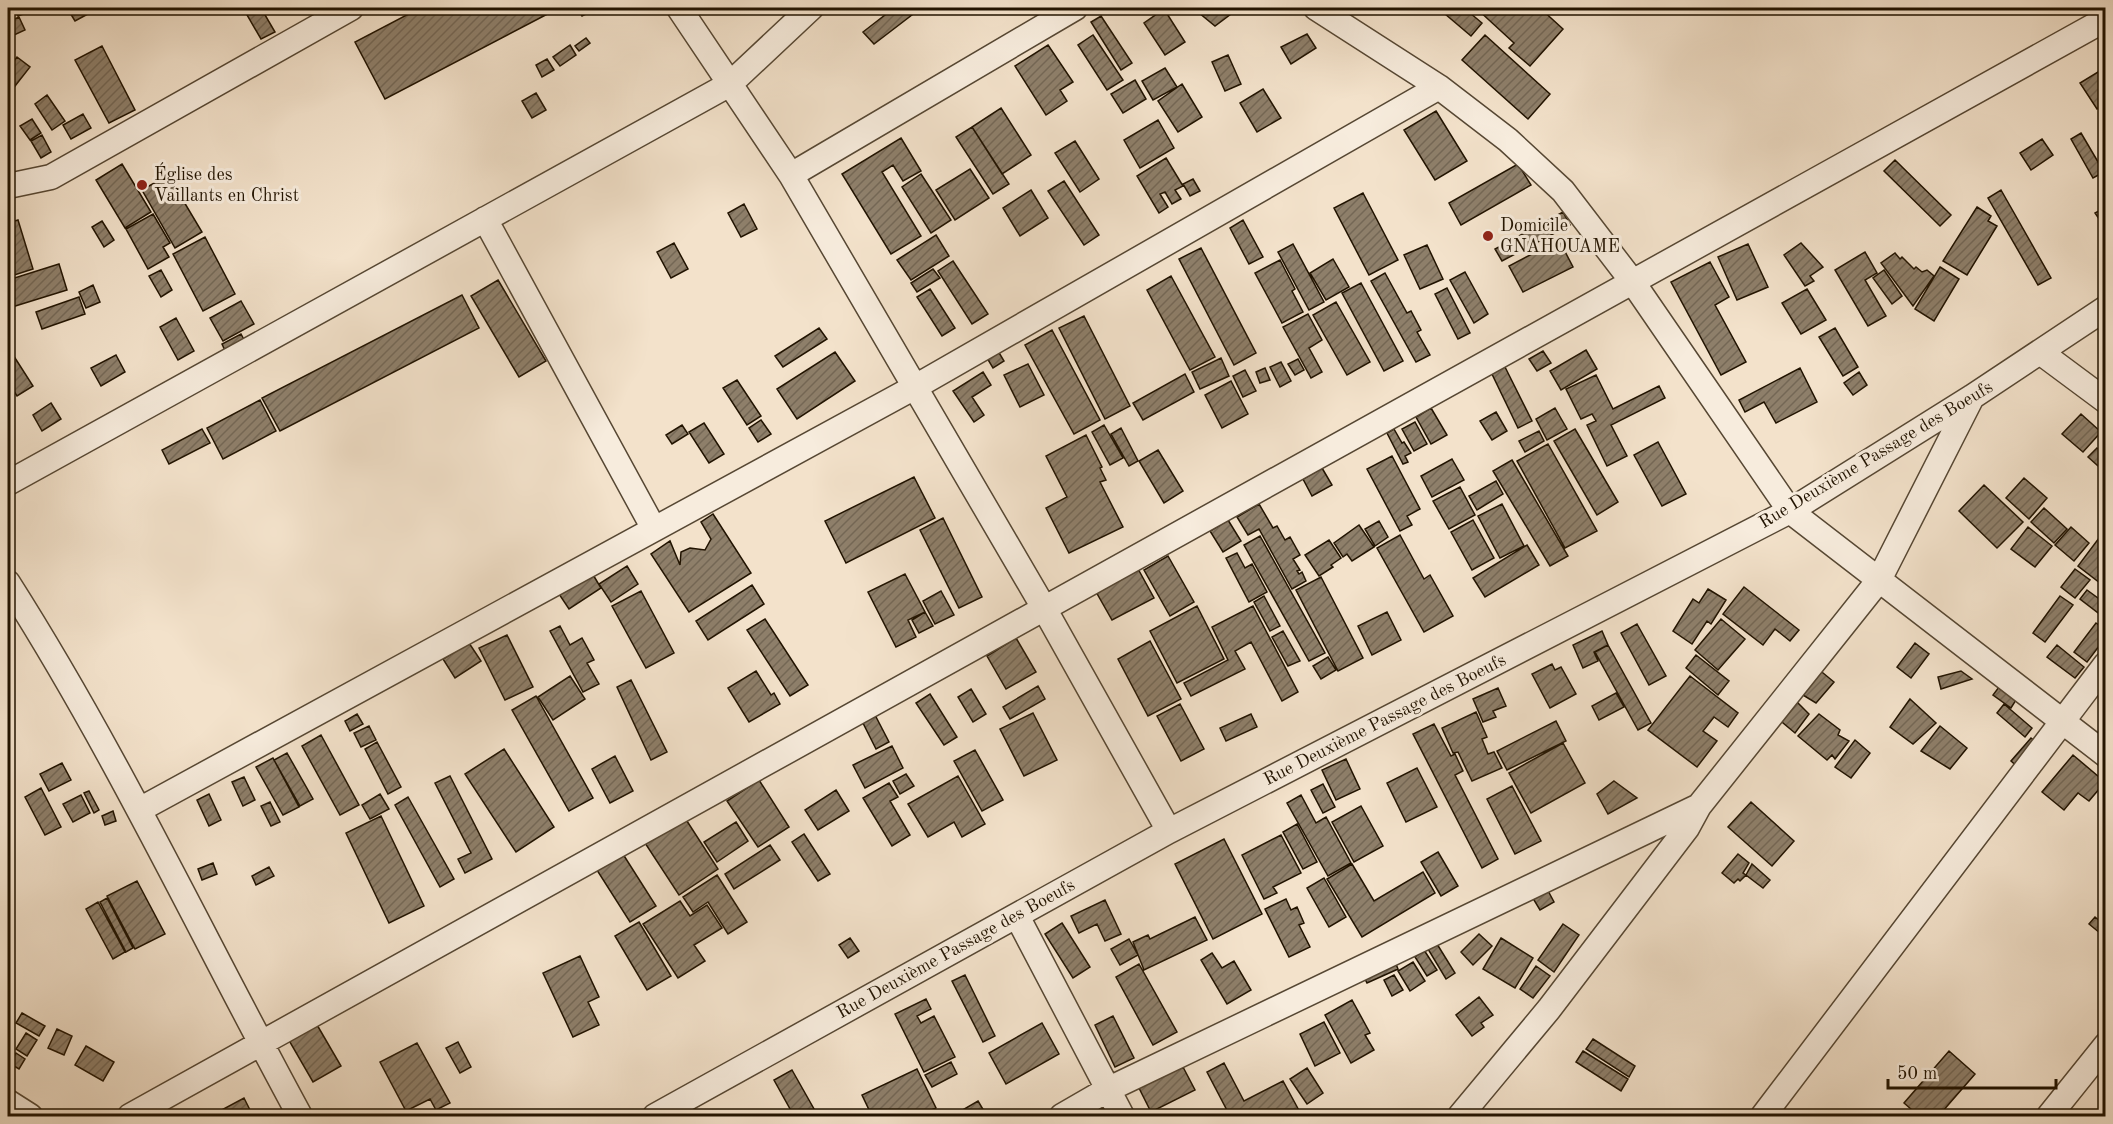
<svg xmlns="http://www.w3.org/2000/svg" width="2113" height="1124" viewBox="0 0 2113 1124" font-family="'Old Standard TT',serif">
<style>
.building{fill:url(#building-hatch);stroke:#211300;stroke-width:1.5}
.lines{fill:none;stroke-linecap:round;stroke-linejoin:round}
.minor-casing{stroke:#564733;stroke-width:27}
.minor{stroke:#f7ecdd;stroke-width:24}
.poi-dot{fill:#8f2418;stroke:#f7ecdd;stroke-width:2}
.labels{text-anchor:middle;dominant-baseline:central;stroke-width:6;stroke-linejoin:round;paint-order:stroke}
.poi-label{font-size:18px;fill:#211300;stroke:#f7ecdd;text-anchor:start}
.street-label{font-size:18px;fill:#211300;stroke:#f7ecdd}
</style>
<defs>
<pattern id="building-hatch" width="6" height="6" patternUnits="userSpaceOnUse" patternTransform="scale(1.5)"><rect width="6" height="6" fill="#8e7f6a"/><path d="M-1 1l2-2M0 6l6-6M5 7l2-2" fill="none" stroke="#746755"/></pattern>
</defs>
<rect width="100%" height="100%" fill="#f3e2cb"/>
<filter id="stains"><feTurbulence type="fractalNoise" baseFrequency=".00333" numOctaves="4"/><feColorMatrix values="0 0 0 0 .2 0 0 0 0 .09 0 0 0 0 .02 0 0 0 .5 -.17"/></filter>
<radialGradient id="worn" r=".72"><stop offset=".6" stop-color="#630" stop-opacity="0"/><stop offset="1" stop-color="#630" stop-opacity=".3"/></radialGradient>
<path class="building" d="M14 8H39L18 16Z
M67 8H99L75 21Z
M243 8H261L275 32 261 39Z
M420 8H559L385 99 355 42Z
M577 8H598L582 16Z
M894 8H921L874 44 863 32Z
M1193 8H1239L1215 26Z
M1438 8H1464L1482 23 1471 36Z
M1479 8H1540L1563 29 1530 66 1509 48 1514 43 1477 9Z
M1164 9 1185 42 1165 55 1144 23Z
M1101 16 1132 63 1121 70 1091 22Z
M19 17 25 30 12 36 8 22Z
M1307 34 1316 48 1291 64 1281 47Z
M1093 35 1123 80 1107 90 1078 45Z
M1485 35 1550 94 1528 119 1462 60Z
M586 38 590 43 579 51 575 46Z
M570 45 576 55 560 66 553 57Z
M1048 45 1073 82 1060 90 1067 101 1046 115 1015 66Z
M102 46 135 110 109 123 75 60Z
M1228 55 1241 84 1225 91 1212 62Z
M17 57 30 67 8 95V69Z
M547 59 554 70 542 77 536 65Z
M2106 67V104L2097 109 2080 83Z
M1165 68 1177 87 1153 100 1142 81Z
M1135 80 1146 99 1123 113 1111 94Z
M1182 84 1202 117 1178 132 1158 101Z
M1263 89 1281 118 1257 132 1240 103Z
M536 93 546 110 532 118 522 101Z
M47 95 65 121 52 130 35 104Z
M1001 108 1031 155 1002 174 972 127Z
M1436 111 1467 161 1435 180 1404 130Z
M83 114 91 128 71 139 63 125Z
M32 119 41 133 30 140 20 126Z
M1158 120 1174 148 1140 168 1124 140Z
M972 127 1009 184 993 194 956 137Z
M2081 133 2104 172 2093 178 2071 139Z
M42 135 51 152 41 158 31 141Z
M901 138 921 171 903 181 893 165 882 172 921 236 891 254 842 174Z
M2042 139 2053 155 2031 170 2020 153Z
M1075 141 1099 179 1080 192 1055 153Z
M1166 158 1183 186 1175 190 1181 199 1172 204 1165 192 1160 194 1168 207 1159 213 1137 176Z
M1895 160 1951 215 1940 226 1884 171Z
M122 164 151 212 125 228 96 180Z
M1518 164 1531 185 1461 225 1449 203Z
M970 169 989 198 955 220 936 190Z
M921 174 951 220 931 233 902 187Z
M168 175 202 232 175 248 142 190Z
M1193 179 1200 191 1190 196 1183 184Z
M1064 181 1099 235 1084 245 1048 191Z
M1031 190 1048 218 1020 236 1003 208Z
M2001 190 2051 278 2038 285 1988 198Z
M1363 193 1398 260 1369 275 1334 208Z
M744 204 757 229 741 237 728 213Z
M1977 207 1991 216 1988 221 1997 226 1967 275 1943 261Z
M2106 207V229L2095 213Z
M1563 212 1570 225 1502 261 1495 249Z
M153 214 170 243 163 247 169 257 148 269 126 229Z
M18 220 33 269 8 277V223Z
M1243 220 1263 257 1249 264 1230 228Z
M102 221 114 240 104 247 92 227Z
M936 235 949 256 911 280 897 260Z
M205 237 235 294 203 311 173 254Z
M1559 240 1573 267 1523 292 1509 266Z
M674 243 688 269 671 278 657 252Z
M1801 243 1823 267 1810 276 1814 281 1805 286 1784 255Z
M1293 244 1324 302 1309 310 1278 252Z
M1748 244 1768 287 1737 300 1718 257Z
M1427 245 1443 279 1420 289 1404 255Z
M1201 248 1256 353 1234 365 1179 259Z
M1865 252 1877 273 1865 280 1886 316 1868 326 1835 270Z
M1895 253 1900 259 1902 257 1914 269 1916 267 1922 272 1927 270 1934 276 1913 306 1881 263Z
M1333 259 1349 287 1326 300 1310 273Z
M1280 260 1295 289 1292 291 1303 312 1282 323 1255 273Z
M953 261 988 314 972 324 938 271Z
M1710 262 1729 297 1715 305 1746 362 1721 375 1671 282Z
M59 264 67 290 12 307 8 293V280Z
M1940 267 1959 279 1934 321 1915 309Z
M933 269 940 278 917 292 911 283Z
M161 270 172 290 161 297 149 276Z
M1884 270 1902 296 1892 304 1873 278Z
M1465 272 1488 314 1474 323 1450 280Z
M1385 273 1407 313 1411 311 1421 330 1417 332 1430 355 1416 362 1371 281Z
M1171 276 1215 357 1190 370 1147 290Z
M498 280 546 361 519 377 471 296Z
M1361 283 1403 361 1384 371 1342 293Z
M93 285 100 302 86 308 79 292Z
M1447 288 1470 333 1458 339 1435 294Z
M930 289 955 328 942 336 917 297Z
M1807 289 1826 320 1801 334 1782 303Z
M462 295 479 328 280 431 262 398Z
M79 297 85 314 42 329 36 312Z
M241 301 254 324 223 341 210 318Z
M1336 302 1370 362 1347 375 1313 315Z
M1308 314 1322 340 1309 348 1322 372 1311 378 1283 327Z
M1084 316 1130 406 1105 419 1059 328Z
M176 318 194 351 178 360 160 327Z
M819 328 827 339 783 367 775 356Z
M1835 328 1858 367 1843 376 1819 337Z
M1052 330 1100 420 1074 434 1025 345Z
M241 334 248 347 228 357 222 344Z
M8 347 33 386 17 396 8 382Z
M1586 350 1597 369 1561 390 1550 371Z
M998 351 1004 361 993 368 987 358Z
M1543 351 1551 363 1537 371 1529 359Z
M835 352 855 381 797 419 777 389Z
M116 355 125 372 101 386 91 368Z
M1221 358 1229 376 1200 389 1192 372Z
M1298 359 1304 370 1295 375 1288 364Z
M1281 362 1291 381 1280 387 1270 367Z
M1028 364 1044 395 1020 407 1004 375Z
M1504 365 1532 421 1518 428 1491 372Z
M1265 368 1270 380 1260 383 1256 372Z
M1800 368 1817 402 1776 423 1764 402 1745 412 1739 400Z
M1245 370 1256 391 1243 397 1233 376Z
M983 372 991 385 972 397 984 415 974 422 953 391Z
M1859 372 1867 385 1853 395 1844 383Z
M1185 374 1194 392 1143 420 1133 403Z
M1596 375 1613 409 1659 386 1665 398 1611 425 1627 456 1607 466 1587 425 1596 421 1592 414 1581 419 1566 389Z
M737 380 761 416 747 425 723 388Z
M1231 381 1248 414 1222 428 1205 395Z
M260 400 276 431 223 459 207 428Z
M51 403 61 419 42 431 33 415Z
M1431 408 1447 435 1431 444 1416 417Z
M1555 408 1567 429 1547 440 1536 419Z
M1496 412 1507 431 1492 440 1480 421Z
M2081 414 2101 432 2083 452 2062 434Z
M761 420 771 434 758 442 749 428Z
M1415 422 1427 444 1414 451 1402 429Z
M704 423 724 454 709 463 689 432Z
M682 425 688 434 672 444 666 435Z
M1104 425 1123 458 1110 465 1092 432Z
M1121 428 1138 461 1129 466 1111 434Z
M202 429 210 443 169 464 162 450Z
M1394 429 1402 443 1404 442 1411 453 1405 456 1408 462 1403 464 1387 433Z
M1575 429 1618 502 1597 515 1554 441Z
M1539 431 1544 441 1525 452 1519 441Z
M1086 435 1102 467 1100 468 1106 480 1100 482 1123 527 1069 553 1046 508 1067 497 1046 456Z
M1658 442 1686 494 1662 506 1634 455Z
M1548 444 1597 531 1565 548 1517 461Z
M2097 448 2106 455V473L2088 457Z
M1158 450 1183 491 1164 503 1139 461Z
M1392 456 1420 509 1407 516 1412 525 1400 531 1367 469Z
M1452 459 1464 480 1432 497 1421 476Z
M1512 460 1568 556 1550 566 1493 471Z
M1322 468 1332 485 1312 496 1303 479Z
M914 477 935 518 846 563 825 521Z
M2024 478 2047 498 2029 519 2006 498Z
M1496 481 1503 494 1477 510 1469 496Z
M1984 485 2023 522 1997 548 1959 511Z
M1460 487 1475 515 1449 529 1433 501Z
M1259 504 1273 528 1277 526 1285 540 1290 537 1300 555 1293 559 1300 570 1297 571 1299 574 1302 572 1306 581 1292 589 1259 529 1248 535 1237 517Z
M1502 504 1524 546 1500 558 1478 516Z
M2044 508 2067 529 2054 543 2031 522Z
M713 514 751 573 689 612 651 554 670 541 680 565 681 552 690 548 705 550 711 539 701 522Z
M943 518 982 597 959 608 920 530Z
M1228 520 1241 541 1223 552 1210 531Z
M1473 520 1494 558 1472 570 1451 532Z
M1379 521 1388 537 1375 546 1365 529Z
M1359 525 1374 547 1352 561 1347 554 1343 557 1334 543Z
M2028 527 2052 546 2035 567 2011 549Z
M2071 527 2089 543 2074 561 2055 545Z
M2102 534 2106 537V576L2100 583 2078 566Z
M1400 535 1424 579 1430 575 1453 616 1424 632 1377 548Z
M1260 536 1325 653 1309 661 1244 545Z
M1329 540 1341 558 1331 565 1333 567 1319 576 1305 555Z
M1527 545 1539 565 1485 597 1473 578Z
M1237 553 1245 568 1252 564 1267 592 1249 602 1226 558Z
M1168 556 1194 602 1170 616 1144 570Z
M627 566 638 584 611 602 599 584Z
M1137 567 1154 598 1112 620 1095 590Z
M2075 569 2090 580 2075 598 2061 587Z
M592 573 601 588 569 609 559 594Z
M905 574 925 612 908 620 916 637 896 647 868 592Z
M1321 577 1363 658 1338 671 1296 590Z
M752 585 764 604 708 640 696 621Z
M1744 587 1799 630 1790 641 1775 629 1763 645 1723 614Z
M1708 589 1726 600 1711 624 1707 621 1692 644 1673 631 1693 599 1699 603Z
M2087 590 2106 604V619L2080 599Z
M641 591 674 653 646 668 612 606Z
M941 591 954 615 935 624 923 601Z
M1264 596 1280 626 1270 631 1254 602Z
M2060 596 2073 605 2045 642 2033 633Z
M1197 606 1224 659 1177 683 1150 631Z
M1253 606 1298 692 1282 701 1251 642 1235 651 1245 669 1191 696 1184 683 1228 660 1212 627Z
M925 612 933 626 919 633 912 620Z
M1387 612 1401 640 1372 655 1358 626Z
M765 619 808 685 790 696 747 630Z
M1721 619 1745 639 1718 670 1695 650Z
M2096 623 2106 630V637L2087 662 2074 652Z
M1637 624 1666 676 1649 685 1621 633Z
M560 626 570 645 582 638 594 660 587 663 599 684 583 692 550 631Z
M1283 631 1300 661 1288 666 1272 637Z
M1602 631 1608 645 1594 652 1598 661 1583 668 1573 645Z
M507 635 533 687 505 700 479 648Z
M1016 638 1036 672 1006 689 987 656Z
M1150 641 1181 699 1148 716 1118 659Z
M469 643 481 661 455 678 443 659Z
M1915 643 1929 654 1911 678 1897 667Z
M1608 645 1651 723 1638 730 1595 652Z
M2057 645 2084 667 2075 678 2047 657Z
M1696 655 1729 681 1718 695 1686 668Z
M1328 657 1336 670 1321 679 1313 666Z
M1552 664 1555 670 1561 667 1576 694 1550 708 1532 674Z
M1817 668 1834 682 1816 703 1798 692Z
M756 671 771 695 774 693 780 704 749 722 728 688Z
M1961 671 1972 679 1941 689 1938 677Z
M570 676 585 699 553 720 538 697Z
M1690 676 1738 713 1728 727 1714 717 1703 731 1717 741 1697 767 1648 730Z
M631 680 667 752 651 760 617 687Z
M1038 686 1045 699 1010 719 1003 707Z
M1999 687 2016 700 2011 708 1993 695Z
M1498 688 1506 706 1493 711 1496 717 1483 722 1473 699Z
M971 689 986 714 973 722 958 697Z
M1616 693 1624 707 1599 720 1592 706Z
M930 694 957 737 944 745 916 703Z
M536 696 593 798 569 811 512 710Z
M1910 699 1936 723 1913 744 1890 727Z
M1797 702 1809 714 1795 733 1776 717 1784 704 1792 709Z
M1180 704 1204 749 1181 761 1157 716Z
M2004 704 2032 728 2025 737 1997 713Z
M1476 712 1487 737 1482 739 1488 754 1494 752 1502 768 1472 781 1458 752 1453 753 1442 728Z
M874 713 889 742 876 749 861 719Z
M1033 713 1057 760 1024 776 1000 729Z
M357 714 363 724 350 731 345 721Z
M1251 714 1257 727 1226 741 1220 728Z
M1819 714 1840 730 1838 735 1849 741 1835 759 1832 755 1827 760 1798 736Z
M1556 721 1566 741 1507 770 1497 751Z
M1434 724 1451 756 1455 754 1463 771 1455 775 1498 859 1482 868 1413 734Z
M369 726 376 740 361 747 354 733Z
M1940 726 1967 748 1950 769 1921 751Z
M321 735 359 805 340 815 302 746Z
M2031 738 2040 745 2020 769 2011 761Z
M1855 740 1870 753 1851 778 1835 767Z
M377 742 401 787 388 794 365 749Z
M1563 743 1585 783 1531 813 1509 773Z
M892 746 903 768 865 788 853 765Z
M504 749 554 827 516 852 465 774Z
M975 750 1003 800 982 811 954 761Z
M287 753 313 799 300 806 274 760Z
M2073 755 2105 782 2089 801 2078 793 2064 810 2042 792Z
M615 756 633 791 610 803 592 769Z
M273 758 299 807 283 815 256 767Z
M1346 759 1360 789 1336 800 1322 770Z
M62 763 71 780 49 791 40 774Z
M1417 768 1437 807 1406 822 1387 783Z
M906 774 914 786 900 794 893 781Z
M450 776 492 859 465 873 458 859 471 853 435 783Z
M958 776 985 824 962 837 954 822 928 837 908 804Z
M244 777 255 800 243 806 232 782Z
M759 780 789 827 758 847 727 801Z
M1614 781 1637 798 1608 814 1597 794Z
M889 783 898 797 890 801 910 835 892 846 863 798Z
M1323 784 1335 807 1323 813 1311 790Z
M1512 786 1541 841 1515 854 1487 799Z
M41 788 61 827 45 835 25 797Z
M836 790 849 811 818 830 805 810Z
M89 791 99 810 94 813 84 793Z
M209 794 221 820 209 826 197 800Z
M380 794 389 809 370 819 362 805Z
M81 795 90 813 73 822 63 804Z
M1301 795 1316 823 1326 817 1351 863 1328 876 1287 803Z
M408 797 454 879 440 887 395 805Z
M270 802 280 822 271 826 261 806Z
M1751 802 1794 841 1772 866 1728 827Z
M1361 806 1383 846 1354 862 1332 822Z
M113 811 116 821 105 825 102 816Z
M381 816 424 906 389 923 346 833Z
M685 818 718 869 679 895 645 843Z
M736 822 748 841 717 862 704 842Z
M1297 824 1317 862 1303 869 1283 832Z
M804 834 830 874 818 881 792 842Z
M1281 835 1301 873 1273 887 1277 893 1264 899 1242 855Z
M1224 839 1262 914 1213 939 1175 864Z
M770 845 780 860 734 889 725 874Z
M621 851 656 906 630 922 595 867Z
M1438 852 1458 886 1441 896 1421 862Z
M1738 854 1749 863 1743 873 1746 875 1740 881 1738 879 1734 883 1722 873Z
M213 863 217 874 202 880 198 869Z
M1352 864 1374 901 1423 872 1435 893 1362 937 1327 879Z
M1752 864 1770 880 1763 888 1746 875Z
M269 867 274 876 256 885 252 876Z
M717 875 747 922 728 934 708 902 693 912 683 897Z
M1324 878 1346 917 1329 927 1307 888Z
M137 881 165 934 135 949 107 896Z
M1546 887 1554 902 1540 910 1531 895Z
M107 898 133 948 126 952 100 902Z
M1286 899 1291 910 1297 907 1304 923 1299 925 1310 947 1289 957 1265 909Z
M1105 900 1121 934 1105 941 1097 924 1079 933 1071 916Z
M680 901 690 916 707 905 722 928 694 945 705 961 678 978 643 924Z
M98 902 125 952 113 959 86 909Z
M1195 917 1207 940 1144 970 1133 942 1148 935 1150 939Z
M2095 917 2106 926V938L2089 924Z
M639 922 671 976 647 990 615 936Z
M1062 923 1090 967 1073 978 1045 934Z
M1563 924 1579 935 1554 972 1538 960Z
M1479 934 1492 946 1473 965 1461 952Z
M850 938 859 951 848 958 839 945Z
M1501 938 1533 958 1515 988 1483 969Z
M1129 939 1138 955 1120 965 1111 949Z
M1437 944 1455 973 1446 979 1428 949Z
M1424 950 1437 970 1427 976 1415 957Z
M1212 953 1222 968 1234 961 1251 990 1227 1004 1201 960Z
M580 956 599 997 588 1002 599 1025 573 1037 543 973Z
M1394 959 1398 969 1367 983 1362 973Z
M1413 962 1425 981 1410 991 1398 971Z
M1139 964 1177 1032 1153 1045 1116 977Z
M1536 966 1550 976 1533 998 1520 989Z
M965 975 995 1036 983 1042 952 981Z
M1394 975 1403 990 1392 996 1384 980Z
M1479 997 1493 1015 1481 1023 1484 1027 1472 1036 1456 1015Z
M926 999 931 1009 917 1016 921 1023 934 1016 955 1057 924 1072 895 1014Z
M1352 1000 1370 1033 1365 1035 1374 1050 1351 1063 1325 1015Z
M22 1013 45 1026 39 1036 16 1023Z
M1113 1016 1134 1058 1115 1067 1095 1025Z
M313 1018 341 1066 313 1082 287 1037Z
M1324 1022 1340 1053 1315 1066 1300 1034Z
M1042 1023 1059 1054 1006 1084 989 1053Z
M57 1029 72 1036 64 1055 48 1048Z
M26 1033 37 1040 27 1056 16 1049Z
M1593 1039 1635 1066 1629 1077 1586 1049Z
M458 1042 471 1067 460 1073 446 1048Z
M417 1043 450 1103 436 1110 430 1099 406 1111 380 1062Z
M86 1046 114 1062 103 1081 75 1065Z
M1583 1051 1628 1079 1621 1091 1576 1062Z
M1949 1051 1975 1074 1942 1112 1947 1116H1919L1904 1103Z
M16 1053 25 1059 19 1069 9 1063Z
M951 1062 957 1074 932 1087 925 1075Z
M1224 1063 1244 1101 1283 1081 1302 1116H1230L1207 1072Z
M1183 1067 1195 1090 1151 1112 1139 1088Z
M1307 1068 1323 1093 1307 1104 1290 1079Z
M917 1069 936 1108 918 1116H872L862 1095Z
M792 1070 818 1116H794L774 1080Z
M244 1098 253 1116H218L216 1113Z
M978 1101 987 1116H961L959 1112Z"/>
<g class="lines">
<g class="minor-casing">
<path id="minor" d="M679 8 791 175 1044 608 1169 831
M1316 8 1439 87 1508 140 1563 191 1632 281 1790 511 2106 755
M791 175 1075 8
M8 186 51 177 351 8
M485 219 654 529
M2040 352 2106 401
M8 483 730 84 811 8
M8 583C117 754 203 938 300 1116
M139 810 915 387 1439 87
M1017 916 1122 1116
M8 1102 30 1116
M130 1116 2106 19
M655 1116 1169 831 1790 511 1972 397 2106 308
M1062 1116 1107 1090 1699 806
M1460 1116 1549 1009 1687 828 1699 806 1879 580 1972 397
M1763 1116 2106 664
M2049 1116 2106 1045"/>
</g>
<use href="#minor" class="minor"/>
</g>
<g class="poi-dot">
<circle cx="142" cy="185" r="6"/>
<circle cx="1488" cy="236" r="6"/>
</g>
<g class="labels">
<g class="poi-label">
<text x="154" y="175">Église des<tspan x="154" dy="21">Vaillants en Christ</tspan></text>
<text x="1500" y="226">Domicile<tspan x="1500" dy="21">GNAHOUAME</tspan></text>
</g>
<g class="street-label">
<text transform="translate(1876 455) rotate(-31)">Rue Deuxième Passage des Boeufs</text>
<text transform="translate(1385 720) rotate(-27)">Rue Deuxième Passage des Boeufs</text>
<text transform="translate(956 949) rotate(-29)">Rue Deuxième Passage des Boeufs</text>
</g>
</g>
<rect width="2113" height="1124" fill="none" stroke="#f3e2cb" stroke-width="30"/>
<rect x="9" y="9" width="2095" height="1106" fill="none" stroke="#211300" stroke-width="3"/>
<rect x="15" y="15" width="2083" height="1094" fill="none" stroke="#211300" stroke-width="1.5"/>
<path d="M1888 1079v9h168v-9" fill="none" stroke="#211300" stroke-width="3"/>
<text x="1897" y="1079" font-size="18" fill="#211300" stroke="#f7ecdd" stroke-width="4.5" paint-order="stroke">50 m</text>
<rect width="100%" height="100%" filter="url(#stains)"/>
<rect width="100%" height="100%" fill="url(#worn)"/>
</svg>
